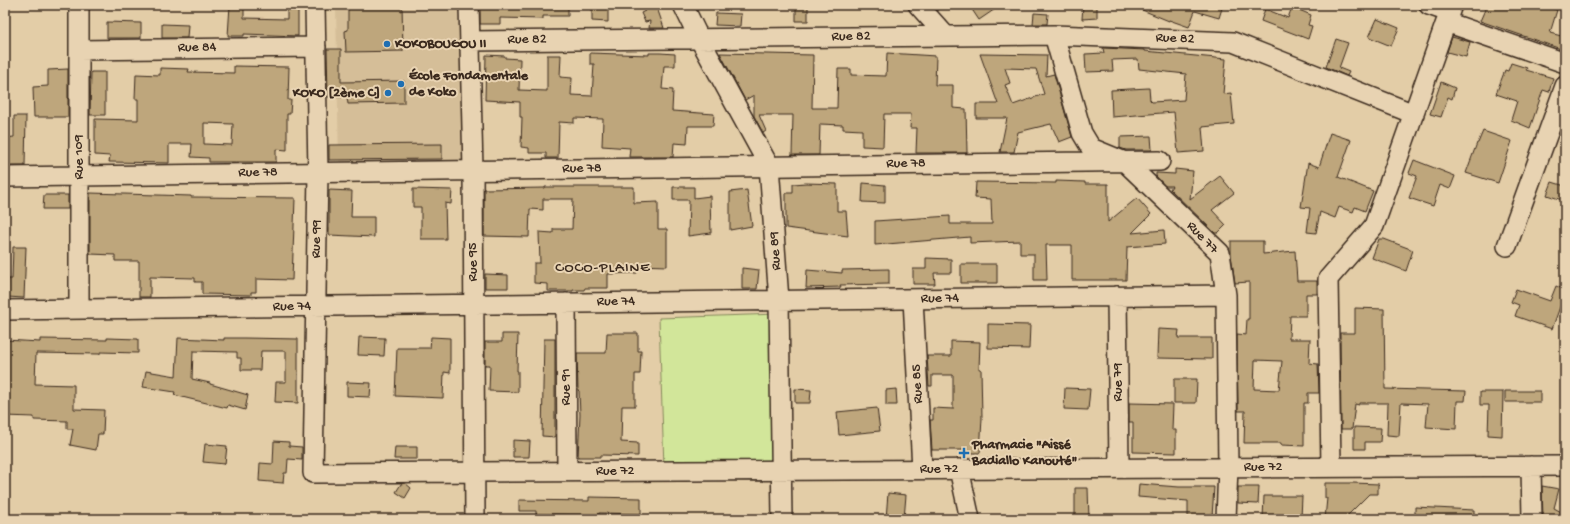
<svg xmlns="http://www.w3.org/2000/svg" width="1570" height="524" viewBox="0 0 1570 524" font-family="'Gochi Hand',sans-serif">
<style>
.built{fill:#d5be98}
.green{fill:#d2e69a;stroke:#86885c}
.building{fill:#bea67b;stroke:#3b2a1e;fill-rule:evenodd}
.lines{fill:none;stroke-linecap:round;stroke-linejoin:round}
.minor-casing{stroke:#3b2a1e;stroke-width:22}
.minor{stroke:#e8d3b2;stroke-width:19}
.poi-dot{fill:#1f6fb2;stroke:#e8d3b2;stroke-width:1.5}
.labels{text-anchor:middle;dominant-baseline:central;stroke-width:4;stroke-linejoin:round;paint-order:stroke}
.street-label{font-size:14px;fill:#3b2a1e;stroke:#e8d3b2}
.poi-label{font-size:14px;font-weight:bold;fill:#3b2a1e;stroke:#e8d3b2;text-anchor:start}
.neighbourhood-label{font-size:15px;letter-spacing:1px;fill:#3b2a1e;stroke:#e8d3b2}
</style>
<rect width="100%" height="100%" fill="#e3cda7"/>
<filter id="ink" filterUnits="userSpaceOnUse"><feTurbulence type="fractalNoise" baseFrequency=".025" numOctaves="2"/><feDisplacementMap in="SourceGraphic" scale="8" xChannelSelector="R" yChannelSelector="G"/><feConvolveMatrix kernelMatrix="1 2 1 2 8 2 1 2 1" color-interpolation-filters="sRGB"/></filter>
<g filter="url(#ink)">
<path class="built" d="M336 5H462L464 164H339Z"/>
<path class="green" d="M779 314 784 464 664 468 659 318Z"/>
<path class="building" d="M230 5H244V18L287 19V5H298V36L244 34V36H228Z
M348 5H402L403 51 346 52 345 31 348 30Z
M480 5H568V16H543V19L500 18V24H480Z
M592 5H608V22L592 21Z
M643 5H656L664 28H649L650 21 645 22 641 13 645 11Z
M796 5H808V21H796Z
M969 5H1001L979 20Z
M1083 5H1097V18L1082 19Z
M1130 5H1223L1219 18 1195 11 1189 27 1169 20V21Z
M1487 5H1543L1557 10 1550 33 1565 37 1561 49 1480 21Z
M1292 7 1311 15 1308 25 1312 26 1308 39 1261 21 1265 9 1288 18Z
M716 13 741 14 740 26 715 25Z
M1034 13 1048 14 1047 24H1033Z
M1377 19 1399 28 1391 46 1369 37Z
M107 22 141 23V38H107Z
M162 24 188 25 187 38H162Z
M1452 37 1470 42 1466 57 1447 52Z
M1336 39 1348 43 1339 68 1349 72 1347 76 1326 67Z
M1103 48 1145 50V51L1226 59 1223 94 1231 93 1234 124 1202 127 1204 151 1178 153 1174 112 1112 117 1111 90 1149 88 1150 100 1152 102 1184 100 1186 74 1139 69 1138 59 1112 60 1113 71 1086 72 1085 54 1104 53Z
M327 49H341V82L404 81V103L348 104 347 97H328Z
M590 53 649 55V53H660L675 54V66H664L662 89 673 90 672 111 714 114 713 126H688L687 144 674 143 673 157H629L630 148 602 146 603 119 574 118V123L559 122 558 158H546V153H529V148L521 147 522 117H520V102L485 100 486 55 505 56V58L520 59 519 90 547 91V55H561L560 77 572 78 571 95 592 96 594 64H590Z
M720 53 813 55 812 108H837L838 69H851V75L886 76 887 53 936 56 935 85H953V108L966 109 967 153H916L917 128H910L911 114H884L883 147 862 146V130L843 129V125L820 124 819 155H792L793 115H759L766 131 763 133 754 116V95L745 100Z
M980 54 1047 55 1046 76 1054 74 1072 137 1059 142 1051 124 1018 132 1014 152H1000L1007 118H976V104H998ZM1005 68 1036 69 1044 94 1013 105 1005 85 1010 83Z
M1511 63 1527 68 1526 70 1553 78 1549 92 1543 90 1530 128 1511 120 1517 101 1496 94 1505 70 1508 71Z
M234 66 289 67 288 100H291L290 114H287V150L276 149V162H209V158L191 157 192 144H169V163L109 162 110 156 95 155V119L138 120V99H135L136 74 160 75V68L189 69 188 72 234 73ZM204 123 233 124 232 145 204 144Z
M68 69V117H34L33 87 48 86V70Z
M91 72H105V115H90Z
M1441 82 1455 88 1452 99 1448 97 1441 117 1430 114Z
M14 116H26L25 166H5V138L14 137Z
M1483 131 1512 141 1498 183 1466 173 1477 143H1478Z
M1330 133 1351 140 1338 177 1373 191 1365 211 1355 207 1353 212 1339 207 1335 218 1320 212 1316 233 1307 232 1310 208 1301 207 1308 163 1319 167Z
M1151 136 1152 150H1126L1120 148V137Z
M442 144V159L329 160V145Z
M1414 160 1455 176 1450 189 1440 185 1433 206 1409 198 1417 176 1409 173Z
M1175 169 1193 171 1190 199 1220 176 1234 193 1212 210 1226 225 1218 233H1215L1170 189 1172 186H1165L1156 176V173L1175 174Z
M1056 181 1085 182V184H1108V222L1137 198 1151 214 1132 233 1164 230 1165 244 1127 247 1126 280H1072V245H1046L1047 280H1034V254H1020V241L970 243V237L875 245V221L950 216V224H992L991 199 975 198 976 182 1056 183Z
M1552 182 1565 186V201L1547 195Z
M806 183 837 184V211H846L848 236 786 228V193H793V184Z
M863 183 885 185V203L862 202Z
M545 187H634V203L658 202V229H667V266L637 265V273L608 274V288H585L584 290H573V291H548V284L534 283V263H540L539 232 553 233V229H572L573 199H543V210L530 209 529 237 484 236V189L545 188Z
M673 187H694V198L710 196 711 233 688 236 689 200H673Z
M413 189 452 190 451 204 445 203 446 239H421V207H413Z
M329 190 352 191 351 217H374V237L329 235Z
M747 190 752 226 730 230V192Z
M90 193 191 196V197L295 198 292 280 256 279V292H251V295L202 294V282H195V278L150 277V297H139V261H115V255L90 254Z
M44 195H68V209H43Z
M1379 239H1384L1413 250 1406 271 1372 258Z
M1231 241H1263V254L1295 251 1297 281H1317V294H1306V316H1290L1289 339H1310L1309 363 1318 364 1319 393H1308V403H1304V446L1281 445V443H1244L1245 411H1238L1237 334 1246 335 1247 319H1249V282L1235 283 1231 255ZM1255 360 1282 361 1279 390 1254 389Z
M13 247H26L24 298 7 297 8 279H12Z
M926 258 951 259V273H934L935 284H913V269H926Z
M961 264H997V283H961Z
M742 268 759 270 757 289H742Z
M889 269V284L840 285 841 287 806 288 807 270 842 273V270Z
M485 274 508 275V288H485Z
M1556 286 1565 290V293L1552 329 1515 316 1519 305 1511 302 1516 289 1550 301Z
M1355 308 1384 309 1385 389 1466 391 1465 401H1457L1456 429 1426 427 1428 404 1401 403 1399 436 1387 435 1388 403H1359V405L1355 404 1352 429H1341L1340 333H1355Z
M988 324 1030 325 1029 349 988 348Z
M1158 329 1179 330 1178 338H1212V359L1157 358Z
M607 333H638V351H641L640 374H635V406H622L621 442 638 443V456L601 455V457H578L580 415 579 391 578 390 577 353H606Z
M502 334H518L517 371H518V392L489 391 490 365H485V342H502Z
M359 337 385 338 384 356 358 355Z
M431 337 450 338V373L444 372 443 398 395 396 397 348H430Z
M107 338 138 339V353L100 352V354L36 353 35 384 74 385V409L104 410 103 434H98L96 450 70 445 73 429H67V421L34 420V417L5 416V340L40 342V339L107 340Z
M178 338 224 340V338H244L298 339V403L275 402 276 382H286V351H261L260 370H241V358H237V352L193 351 192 379 210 383V384L248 395 245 410 228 405 227 408 174 395 175 392 143 387 146 371 176 376Z
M544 339H555V437L542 436Z
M951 341 980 342 979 369H981L982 418 980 453H965V450H932L930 420H933V408L953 409V375H932V386H929L927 356H951Z
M1174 379H1197L1196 403H1174Z
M347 382 371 383 370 397 347 396Z
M1065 388 1090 389 1088 410 1064 409Z
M795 389 811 390 810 403H795Z
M896 389 897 405H886V390Z
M1505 391H1540V402H1505Z
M1480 392H1503L1502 436 1488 435 1489 405H1480Z
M1129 403 1173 404 1172 430H1176V453L1133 452V422H1129Z
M877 408 880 431 839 435 837 412Z
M1354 427 1381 428 1380 442H1365V449H1354Z
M513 440 530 441 529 457H513Z
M274 441 289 442V446L302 447V460L288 459 287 473H284L283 483 259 481 260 463 273 464Z
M205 444 227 446 225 464 203 462Z
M395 447H417V459H394Z
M405 483 411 488 405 498 396 492 401 484Z
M1325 483H1353L1379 484 1378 485V494H1369L1344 519H1325L1327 498H1325Z
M1139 484 1179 487H1214L1212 517H1188V501L1138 497Z
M1542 486 1559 489 1554 508 1565 514V519H1543Z
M1238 487H1259L1258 504 1238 503Z
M1075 488H1088L1089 519H1075Z
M888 493 906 495 904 519H886Z
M1264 496H1302L1301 519H1263Z
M589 497 641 498V514L599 513V515L536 514V511H519V500L589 501Z
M1415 507 1474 510V519H1415Z"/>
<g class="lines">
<g class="minor-casing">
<path id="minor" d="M79 5V309
M315 5 318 172 313 473 1565 466
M469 5 473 170 475 519
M683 5 699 38 769 166 779 300 782 519
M918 5 946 36
M1429 5 1449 12
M1446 22 1565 63
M1054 35 1082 133 1091 148 1125 162 1220 253 1226 295 1228 467 1226 519
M470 41 1054 35 1233 42 1414 114
M79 50 316 47
M5 177 1160 161
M1507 246 1565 86
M1117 296 1119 468
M913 299 922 469
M566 303 567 471
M5 310 1226 295
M1531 466 1532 519
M1331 467 1328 279 1374 226 1452 5
M959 469 970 519"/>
</g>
<use href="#minor" class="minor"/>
</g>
</g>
<g class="poi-dot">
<circle cx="387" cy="44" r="4"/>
<circle cx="401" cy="84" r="4"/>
<circle cx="388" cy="93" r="4"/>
<path d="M962 447h4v4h4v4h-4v4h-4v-4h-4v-4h4z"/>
</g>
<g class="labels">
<g class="street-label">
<text transform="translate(851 37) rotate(-1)">Rue 82</text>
<text transform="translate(1175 39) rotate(2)">Rue 82</text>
<text transform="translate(527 40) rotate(-1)">Rue 82</text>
<text transform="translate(197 48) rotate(-1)">Rue 84</text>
<text transform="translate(79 157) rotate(-90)">Rue 109</text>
<text transform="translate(906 164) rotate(-1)">Rue 78</text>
<text transform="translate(582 169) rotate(-1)">Rue 78</text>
<text transform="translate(258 173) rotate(-1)">Rue 78</text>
<text transform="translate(1202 238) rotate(46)">Rue 77</text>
<text transform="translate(317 239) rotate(-89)">Rue 99</text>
<text transform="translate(776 251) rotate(-94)">Rue 89</text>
<text transform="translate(473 262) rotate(-90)">Rue 95</text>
<text transform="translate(940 299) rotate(-1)">Rue 74</text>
<text transform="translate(616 302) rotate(-1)">Rue 74</text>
<text transform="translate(292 307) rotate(-1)">Rue 74</text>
<text transform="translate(1118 382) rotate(-90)">Rue 79</text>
<text transform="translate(918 384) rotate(-93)">Rue 85</text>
<text transform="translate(566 387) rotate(-90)">Rue 91</text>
<text x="1263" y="467">Rue 72</text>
<text x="939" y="469">Rue 72</text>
<text x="615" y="471">Rue 72</text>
</g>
<g class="poi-label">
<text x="395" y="44">KOKOBOUGOU II</text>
<text x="409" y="76">École Fondamentale<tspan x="409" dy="16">de Koko</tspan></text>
<text x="380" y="93" text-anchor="end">KOKO [2ème C]</text>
<text x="972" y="445">Pharmacie "Aissé<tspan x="972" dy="16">Badiallo Kanouté"</tspan></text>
</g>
<g class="neighbourhood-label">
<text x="603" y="268">COCO-PLAINE</text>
</g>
</g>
<rect width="1570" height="524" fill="none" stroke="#e8d3b2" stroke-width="20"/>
<rect x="10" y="10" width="1550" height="504" fill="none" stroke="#3b2a1e" stroke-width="1.5" filter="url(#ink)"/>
</svg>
